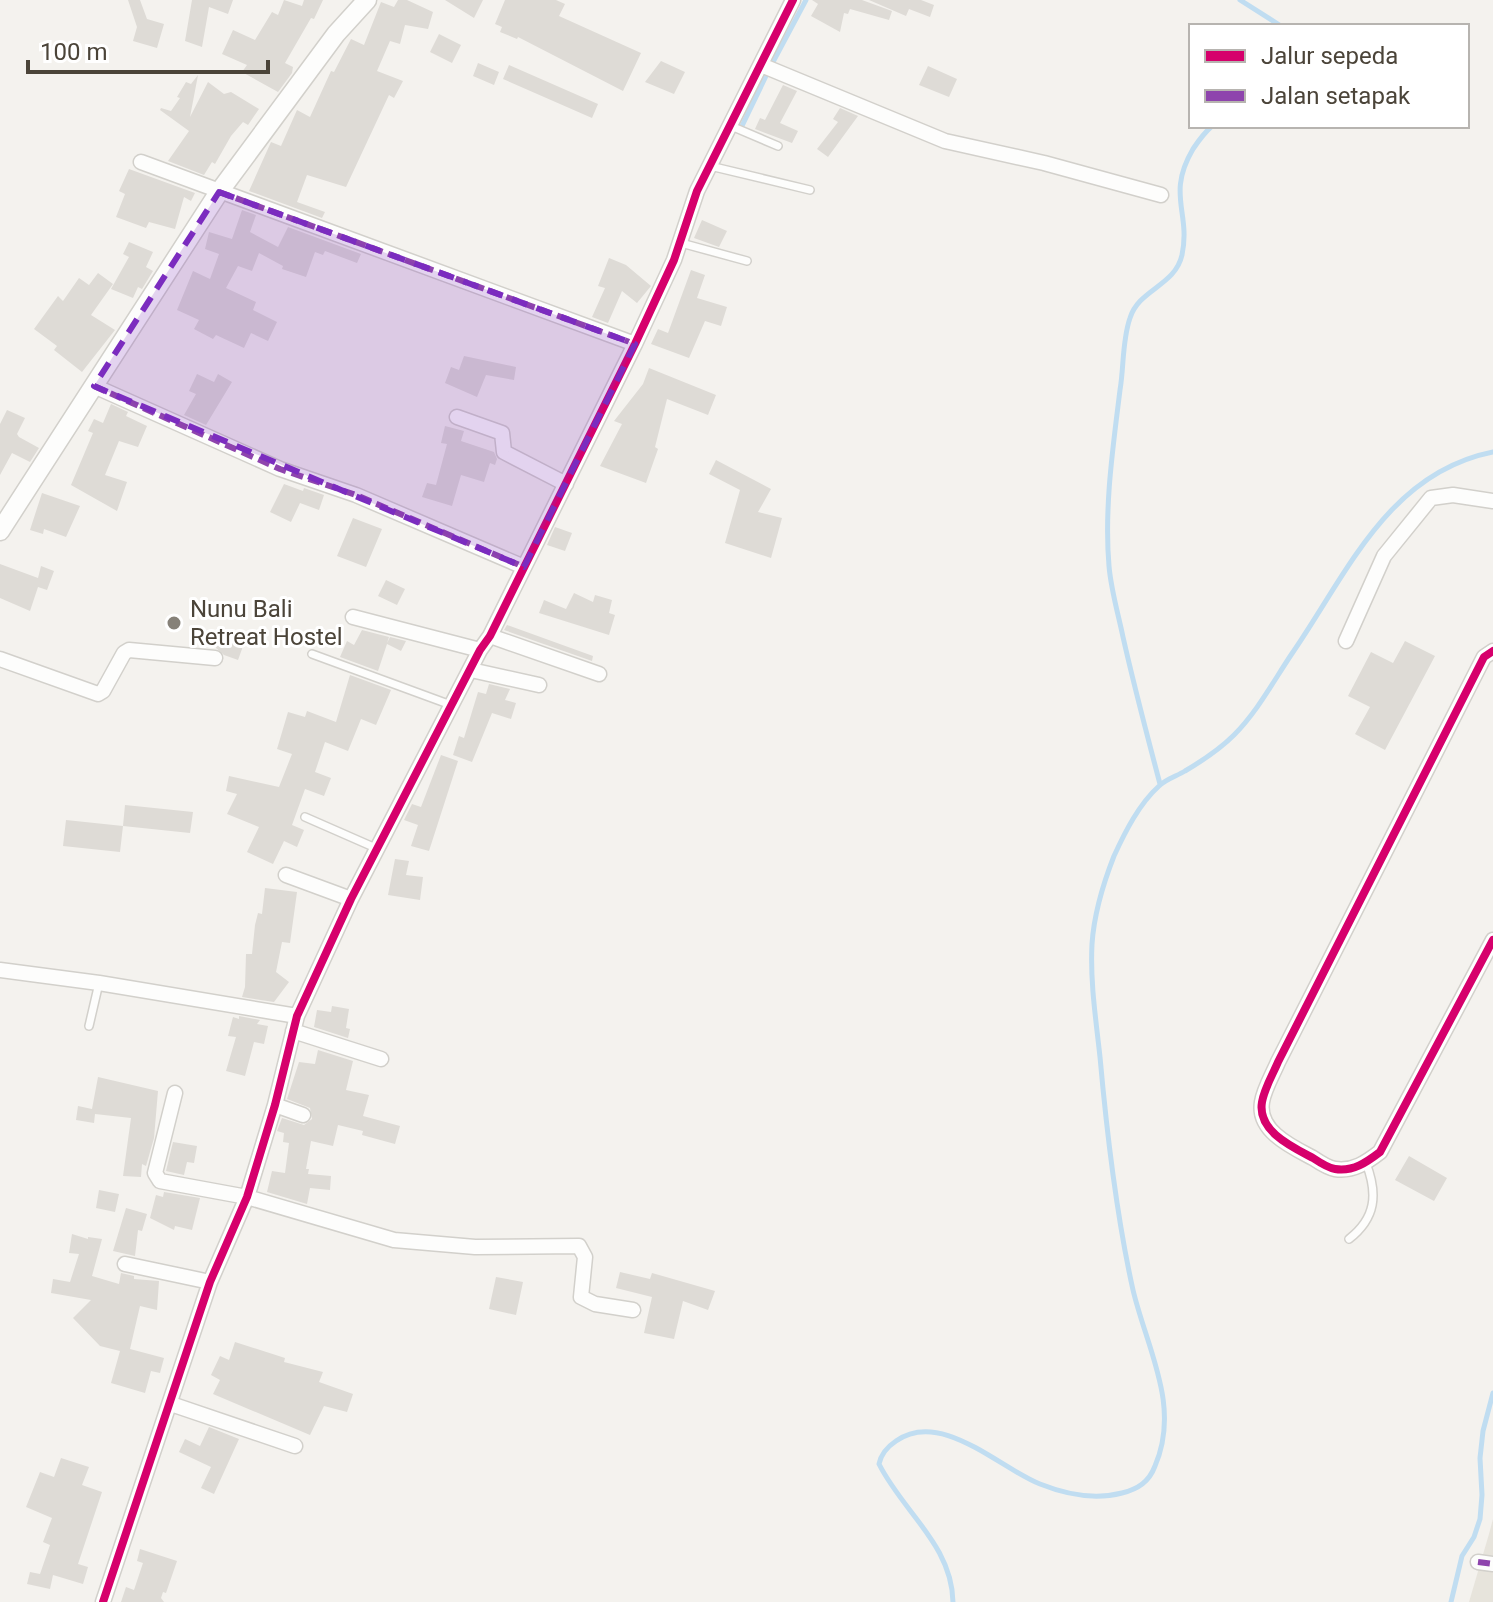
<svg xmlns="http://www.w3.org/2000/svg" width="1493" height="1602" viewBox="0 0 1493 1602" font-family="Roboto,sans-serif">
<style>
.residential{fill:#e7e4dc}
.lines{fill:none;stroke-linecap:round;stroke-linejoin:round}
.stream{stroke:#c0ddf1;stroke-width:5}
.building{fill:#dedbd6}
.service-casing{stroke:#d2d0cb;stroke-width:10}
.minor-casing{stroke:#d2d0cb;stroke-width:17}
.tertiary-casing{stroke:#d2d0cb;stroke-width:21}
.service{stroke:#fdfdfc;stroke-width:7}
.minor{stroke:#fdfdfc;stroke-width:14}
.tertiary{stroke:#fdfdfc;stroke-width:18}
.quiet{stroke:#8e44ad;stroke-width:6;stroke-dasharray:12 6;stroke-linecap:butt}
.cycleway-casing{stroke:#fff;stroke-width:13}
.cycleway{stroke:#d6006c;stroke-width:8}
.marked{fill:#7b2cbf;fill-opacity:0.2;stroke:#7b2cbf;stroke-width:6;stroke-dasharray:16 10;stroke-linejoin:round}
.poi-dot{fill:#868178;stroke:#fff;stroke-width:3}
.labels{text-anchor:middle;dominant-baseline:central;stroke-width:6;stroke-linejoin:round;paint-order:stroke}
.poi-label{font-size:24px;fill:#4b4439;stroke:#fff;text-anchor:start}
</style>
<rect width="100%" height="100%" fill="#f4f2ee"/>
<path class="residential" d="M1493 1519V1602H1469L1489 1534Z"/>
<g class="lines">
<path class="stream" d="M1240 0 1281 26
M773 62 806 0
M741 128 766 76
M1160 784C1147 735 1134 686 1123 637 1118 613 1111 590 1109 566 1104 508 1113 447 1120 390 1124 367 1122 341 1130 318 1139 289 1175 286 1182 255 1191 212 1166 195 1193 149 1199 140 1204 133 1212 126
M953 1602C952 1545 903 1512 879 1464 881 1454 887 1447 896 1441 941 1409 999 1468 1040 1484 1065 1494 1095 1500 1122 1493 1138 1489 1149 1482 1155 1466 1181 1406 1147 1349 1133 1290 1116 1214 1107 1135 1100 1057 1096 1020 1090 982 1092 944 1094 914 1103 884 1114 856 1125 832 1139 804 1159 786 1166 779 1177 776 1185 771 1202 761 1220 749 1234 735 1257 712 1273 682 1291 655 1346 576 1387 473 1493 452
M1451 1602 1462 1556 1474 1537 1480 1519 1482 1495 1480 1458 1483 1431 1493 1393"/>
</g>
<path class="building" d="M128 0H140L147 19 164 24 157 48 133 41 137 27Z
M192 0H233L228 14 209 7 202 47 185 41Z
M284 0 302 6 304 0H323L314 19 311 18 285 63 293 67 292 73 278 92 242 72 247 65 222 54 233 30 255 40 272 12 278 15Z
M398 0H407L433 12 428 29 405 25 400 44 390 41 377 71 403 81 394 98 389 95 346 187 307 175 297 202 325 212 322 218 249 191 271 142 281 146 297 110 310 117 331 71 334 72 351 39 364 45 381 2 394 7Z
M445 0H483L474 18Z
M505 0H556L565 4 559 16 641 53 623 91 518 37 517 39 500 32 502 27 495 24Z
M812 0H862L892 11 889 20 850 9 848 14 844 13 840 32 811 16 818 4Z
M869 0H921L934 5 930 17 909 9 906 16Z
M439 34 461 45 452 63 430 52Z
M661 61 685 72 674 94 645 82Z
M478 63 499 72 494 85 473 76Z
M509 65 598 104 592 118 503 79Z
M928 66 957 79 949 97 919 85Z
M198 75 190 117 208 82 224 94 231 92 259 109 248 125 243 122 231 136 215 164 212 162 204 175 168 161 189 131 160 110 161 108 171 111 180 98 177 97 186 82 191 84Z
M783 85 797 91 780 123 798 131 792 143 755 129 760 118 765 120Z
M840 108 858 116 828 157 817 149 838 122 833 119Z
M129 169 195 193 191 201 184 197 175 229 149 222 146 228 116 217 125 194 119 191Z
M242 210 256 215 250 232 278 247 288 227 361 254 357 263 325 251 323 255 315 252 306 277 282 269 283 266 259 253 252 271 238 266 226 288 256 302 253 310 277 322 268 341 251 333 244 348 216 335 213 339 194 329 199 320 177 310 193 271 210 279 219 254 205 249 209 232 232 239Z
M702 220 727 231 719 247 694 238Z
M129 242 153 252 146 267 153 271 142 289 138 287 133 298 111 289 129 257 123 254Z
M609 258 626 265 651 286 637 303 622 291 608 323 592 317 605 288 598 286Z
M691 270 705 275 697 298 727 307 721 326 705 321 689 358 651 344 658 329 668 333Z
M98 273 113 284 91 315 115 330 82 372 54 350 57 346 34 329 58 296 63 301 79 278 89 285Z
M464 356 516 367 514 380 486 375 477 397 445 383 451 367 459 370Z
M649 368 716 395 708 415 667 399 655 447 658 449 646 483 600 466 622 424 614 421 643 384Z
M197 374 214 382 218 374 232 382 206 425 184 415 196 394 189 391Z
M111 404 128 412 126 416 147 426 138 447 119 441 105 475 127 482 117 511 71 485 93 433 88 431 94 419 103 423Z
M7 410 25 418 17 434 19 437 39 448 30 462 12 453 0 475V424Z
M445 426 464 431 461 441 494 452 497 459 495 465 490 463 484 482 461 475 452 506 422 497 427 483 436 485 447 444 441 443Z
M716 460 771 489 758 512 782 518 771 558 725 543 740 490 709 474Z
M284 484 303 491 304 488 324 495 319 510 300 503 291 522 270 512Z
M42 493 80 506 66 537 44 529 43 534 30 530Z
M353 518 382 529 366 567 337 556Z
M555 527 572 533 565 551 547 545Z
M0 564 38 578 41 566 54 571 47 590 38 587 30 611 0 598Z
M386 580 405 589 397 605 378 596Z
M574 593 593 602 595 595 612 600 609 613 615 615 609 635 539 613 544 600 566 609Z
M507 625 593 656 592 661 504 630Z
M223 629 246 638 238 660 224 655 216 648Z
M362 630 389 637 387 643 390 637 406 641 401 651 387 644 378 671 340 657 347 641 354 645Z
M1405 641 1435 656 1385 750 1355 734 1370 707 1348 696 1371 652 1393 663Z
M350 675 391 690 376 725 361 719 348 751 325 742 315 772 331 778 324 796 305 789 292 825 304 830 297 847 284 841 273 864 247 852 259 827 227 814 237 794 226 791 229 776 279 787 292 754 277 749 288 712 305 717 307 711 336 722Z
M489 684 510 689 505 700 516 703 511 719 492 713 472 762 453 755 459 736 464 738 478 692 486 694Z
M441 755 458 761 429 851 411 846 418 825 404 820 412 804 421 807Z
M125 805 193 812 190 833 123 826Z
M66 820 123 826 120 852 63 846Z
M395 859 409 861 406 875 423 877 420 900 388 895Z
M265 888 297 892 290 943 282 942 276 972 289 982 274 1002 242 997 245 987 246 954H252L255 925 258 913 262 914Z
M332 1006 349 1009 346 1028 350 1029 348 1038 314 1027 317 1010 331 1012Z
M239 1016 260 1020 257 1024 268 1026 264 1044 254 1042 245 1076 226 1071 236 1037 228 1036 233 1017 239 1019Z
M318 1050 353 1061 346 1090 369 1095 363 1116 400 1126 395 1144 362 1135 363 1131 338 1125 333 1146 311 1141 306 1169H309L308 1174 331 1176 330 1190 310 1188 307 1204 267 1192 272 1171 285 1173 289 1143 283 1142 284 1133 277 1131 282 1118 304 1125 312 1119 310 1108 287 1099 299 1062 315 1064Z
M98 1077 158 1091 154 1138 146 1166 142 1164 141 1177 123 1176 131 1118 95 1114 94 1123 76 1120 78 1106 92 1109Z
M173 1142 197 1146 194 1163 187 1162 184 1175 166 1171Z
M1409 1156 1447 1178 1434 1201 1395 1180Z
M99 1190 119 1194 115 1212 96 1208Z
M164 1192 200 1198 192 1230 175 1226 174 1230 150 1218 156 1195 163 1197Z
M126 1208 147 1214 142 1231 138 1230 135 1256 113 1251Z
M72 1234 88 1239V1237L102 1239 92 1276 119 1284 121 1273 134 1276V1279L159 1281 157 1310 140 1306 130 1349 164 1358 160 1373 151 1371 145 1393 111 1383 120 1351 100 1346 73 1318 91 1300 51 1293 53 1279 70 1282 79 1254 69 1253Z
M620 1272 650 1279 652 1273 715 1291 708 1310 683 1301 674 1339 644 1333 652 1297 616 1288Z
M496 1277 523 1282 516 1315 489 1309Z
M235 1342 285 1358 284 1362 323 1372 319 1382 353 1394 347 1412 324 1406 310 1435 213 1394 220 1380 211 1375 220 1356 229 1360Z
M209 1427 239 1439 214 1494 201 1488 211 1467 179 1452 185 1439 200 1446Z
M61 1458 89 1467 82 1485 102 1492 78 1564 88 1567 83 1584 53 1575 50 1589 27 1584 30 1572 40 1574 50 1545 43 1542 52 1518 26 1507 40 1472 54 1477Z
M140 1549 177 1561 166 1593 163 1592 161 1598 164 1602H121L126 1587 134 1590 143 1563 137 1561Z"/>
<g class="lines">
<g class="service-casing">
<path id="service" d="M731 126 778 146
M710 166 810 190
M681 243 747 261
M312 654 451 705
M305 817 378 849
M89 1026 99 983
M1349 1239C1376 1218 1378 1194 1366 1163"/>
</g>
<g class="minor-casing">
<path id="minor" d="M761 65 945 141 1044 163 1161 195
M141 162 635 344
M94 386 280 469 356 495 524 567
M457 417 502 433 504 452 566 484
M353 617 480 650
M490 636 599 674
M1346 641 1384 556 1431 498 1453 495 1493 501
M1493 651 1484 657 1278 1062C1273 1074 1264 1089 1262 1102 1257 1131 1292 1147 1313 1158 1319 1162 1328 1168 1335 1169 1353 1172 1367 1162 1380 1152L1493 940
M0 659 98 694 103 691 124 653 129 650 215 658
M471 670 539 685
M286 875 351 899
M0 970 99 983 297 1016
M293 1031 381 1059
M175 1093 155 1173 160 1181 247 1197 394 1240 475 1247 579 1246 585 1257 581 1297 595 1304 633 1310
M275 1105 303 1115
M125 1264 210 1282
M171 1404 295 1446
M1478 1562 1493 1564
M103 1602 210 1282 247 1197 275 1105 297 1016 351 899 480 650 490 636 635 344 674 260 697 191 793 0"/>
</g>
<g class="tertiary-casing">
<path id="tertiary" d="M0 531 219 192 336 34 367 0"/>
</g>
<use href="#service" class="service"/>
<use href="#minor" class="minor"/>
<use href="#tertiary" class="tertiary"/>
<path class="quiet" d="M219 192 635 344
M94 386 280 469 356 495 524 567
M1478 1562 1493 1564"/>
<g class="cycleway-casing">
<path id="cycleway" d="M1493 651 1484 657 1278 1062C1273 1074 1264 1089 1262 1102 1257 1131 1292 1147 1313 1158 1319 1162 1328 1168 1335 1169 1353 1172 1367 1162 1380 1152L1493 940
M103 1602 210 1282 247 1197 275 1105 297 1016 351 899 480 650 490 636 635 344 674 260 697 191 793 0"/>
</g>
<use href="#cycleway" class="cycleway"/>
</g>
<path class="marked" d="M219 192 635 344 524 567 94 386Z"/>
<circle class="poi-dot" cx="174" cy="623" r="8"/>
<g class="labels">
<g class="poi-label">
<text x="190" y="609">Nunu Bali<tspan x="190" dy="28">Retreat Hostel</tspan></text>
</g>
</g>
<rect x="1189" y="24" width="280" height="104" fill="#ffffff" stroke="#b7b4b0" stroke-width="2"/>
<rect x="1205" y="50" width="40" height="12" fill="#d6006c" stroke="#b7b4b0" stroke-width="2"/>
<text x="1261" y="64" font-size="24" fill="#4b4439">Jalur sepeda</text>
<rect x="1205" y="90" width="40" height="12" fill="#8e44ad" stroke="#b7b4b0" stroke-width="2"/>
<text x="1261" y="104" font-size="24" fill="#4b4439">Jalan setapak</text>
<path d="M28 60v12h240v-12" fill="none" stroke="#4b4439" stroke-width="4"/>
<text x="40" y="60" font-size="24" fill="#4b4439" stroke="#ffffff" stroke-width="6" paint-order="stroke">100 m</text>
</svg>
